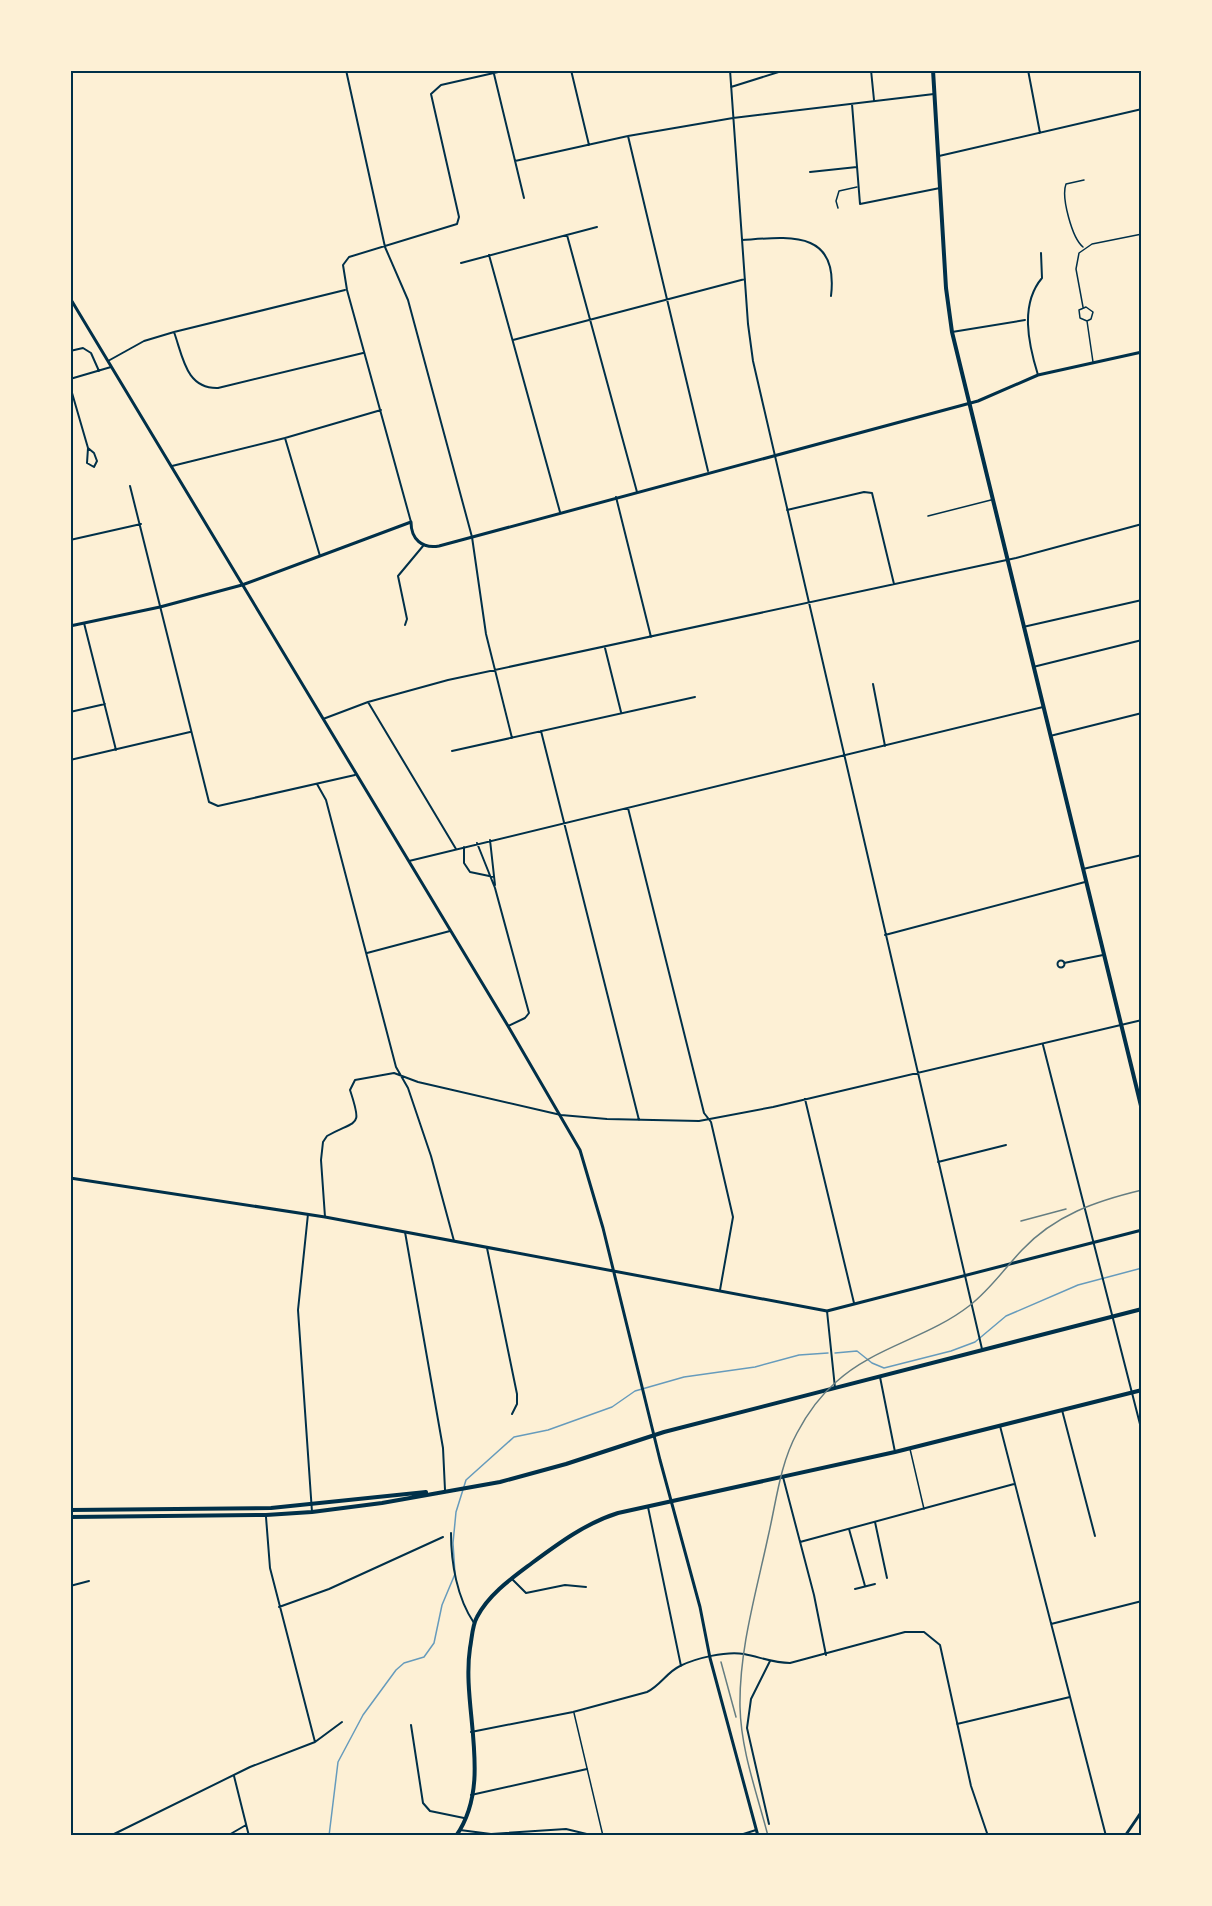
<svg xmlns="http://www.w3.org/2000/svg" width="1212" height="1906" viewBox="0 0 1212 1906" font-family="'PT Sans Narrow',sans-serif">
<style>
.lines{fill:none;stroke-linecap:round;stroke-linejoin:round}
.stream{stroke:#669bbc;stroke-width:1.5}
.service{stroke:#003049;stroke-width:1.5}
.minor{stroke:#003049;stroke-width:2}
.tertiary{stroke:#003049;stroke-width:3}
.secondary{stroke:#003049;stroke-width:4}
.primary{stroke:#003049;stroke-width:4}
.rail{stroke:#657d81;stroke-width:1.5}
.neatline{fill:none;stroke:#003049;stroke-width:2}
</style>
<rect width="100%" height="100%" fill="#fdf0d5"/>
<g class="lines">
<path class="stream" d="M835 1353 857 1351 872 1363 884 1368 951 1351 975 1342 1006 1316 1078 1285 1142 1268
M329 1836 338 1762 363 1715 396 1670 404 1663 424 1657 434 1643 442 1605 455 1574 453 1543 456 1512 466 1480 514 1437 548 1430 612 1407 635 1391 684 1377 755 1367 799 1355 828 1353"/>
<path class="service" d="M838 208 836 201 839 191 857 187
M1083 247C1072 238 1061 197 1066 184L1084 180
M1083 307 1076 269 1079 253 1092 244 1142 234
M1087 321 1080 318 1079 310 1086 307 1093 312 1091 319 1087 321 1093 362
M928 516 991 500
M910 1449 924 1509
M574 1713 603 1836"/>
<path class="minor" d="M346 70 385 247 408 300 472 537 486 634 512 738
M571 70 589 145
M730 70 748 324 753 361 982 1349
M871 70 874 100
M1028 70 1040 133
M494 74 524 198
M731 87 785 70
M852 104 860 204 940 188
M628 136 708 471
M939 156 1142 109
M515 161 628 136 733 118 934 94
M810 172 857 167
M567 235 637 492
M742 240C789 237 839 229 831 296
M489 255 560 512
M461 263 597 227
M174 332C183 357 186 389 218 388L363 353
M952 332 1025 320
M513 340 745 279
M70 351 83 348 91 353 99 371
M108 361 144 341 174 332 345 290
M1038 375C1028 343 1020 304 1042 278L1041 253
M70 379 111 367
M70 386 88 448 87 463 94 467 97 461 94 453 88 448
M285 438 320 556
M172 466 285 438 381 410
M130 486 209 802 218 806 355 775
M616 497 651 637
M787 510 864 492 872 493 894 584
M411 522 347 290 343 265 349 257 457 224 459 217 431 94 441 85 507 70
M70 540 141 524
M84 623 116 750
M405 625 407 619 398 576 423 546
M1023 627 1142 600
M605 648 621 712
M1033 667 1142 640
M873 684 885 746
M368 702 456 849
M70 712 105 704
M323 719 368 702 448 680 1016 558 1142 524
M541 731 639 1120
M1050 736 1142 713
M452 751 695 697
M70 760 190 732
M317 784 326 800 396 1067 408 1088 431 1156 454 1241
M628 808 704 1113 711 1122 733 1217 720 1290
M490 840 495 885
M477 843 495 888 529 1013 525 1018 508 1026
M464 847V863L470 872 494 877
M409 861 1043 707
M1083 869 1142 855
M885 935 1085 882
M367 953 450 931
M1057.5 964a3.5 3.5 0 1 1 7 0a3.5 3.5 0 1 1-7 0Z
M1064 963 1103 955
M1043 1045 1142 1432
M805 1099 854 1303
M938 1162 1006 1145
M308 1214 298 1310 312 1512
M325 1217 321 1160 323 1142 327 1136C357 1119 363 1129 350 1090L355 1080 394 1073 418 1082 561 1115 607 1119 699 1121 773 1107 1142 1020
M405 1232 443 1448 445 1490
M487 1248 517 1394V1404L512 1414
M827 1311 835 1388
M880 1377 895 1452
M1062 1410 1095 1536
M1000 1426 1106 1836
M783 1477 814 1595 826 1655
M648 1507 681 1666
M266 1517 270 1568 315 1742
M875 1522 887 1578
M849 1529 865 1586
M451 1533C451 1563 457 1598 474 1623
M800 1542 1014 1484
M512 1579 526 1593 565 1585 586 1587
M70 1586 89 1581
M855 1589 875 1584
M279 1607 329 1589 443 1537
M1051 1624 1142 1601
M957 1724 1070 1697
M411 1725 423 1803 430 1811 464 1818
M471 1732 573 1712 647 1692C660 1686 667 1672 680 1666 696 1658 726 1651 744 1654 760 1657 773 1663 790 1663L905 1632H924L940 1645 971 1786 988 1836
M234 1776 249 1836
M471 1795 587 1769
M769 1824 747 1728 751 1699 770 1661
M460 1830 491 1834 566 1829 595 1836
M110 1836 250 1767 315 1742 342 1722
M227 1836 246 1825
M737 1836 756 1830"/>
<path class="tertiary" d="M70 298 508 1026 580 1150 603 1228 660 1460 700 1607 710 1658 758 1836
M70 626 160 607 242 585 411 522C411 539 422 549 439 546L978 401 1038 375 1142 352
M70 1178 325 1217 827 1311 1142 1230
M1125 1836 1142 1811"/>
<path class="secondary" d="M456 1836C494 1782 461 1708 470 1648 472 1638 472 1626 477 1617 489 1594 512 1578 532 1563 559 1543 586 1523 618 1513L895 1452 1142 1390"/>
<path class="primary" d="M933 70 946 288 952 332 1142 1110
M70 1510 271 1508 426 1492
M70 1517 266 1515 312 1512 382 1503 500 1482 566 1464 664 1432 1142 1309"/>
<path class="rail" d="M1021 1221 1066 1209
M721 1662 736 1717
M768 1836C757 1793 741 1751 740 1707 739 1650 756 1593 768 1537 776 1503 780 1464 797 1433 807 1414 820 1396 836 1382 874 1347 928 1338 969 1306 990 1290 1004 1269 1022 1250 1055 1215 1096 1201 1142 1190"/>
</g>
<rect width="1212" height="1906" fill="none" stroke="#fdf0d5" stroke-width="144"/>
<rect x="72" y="72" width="1068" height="1762" class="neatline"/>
</svg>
